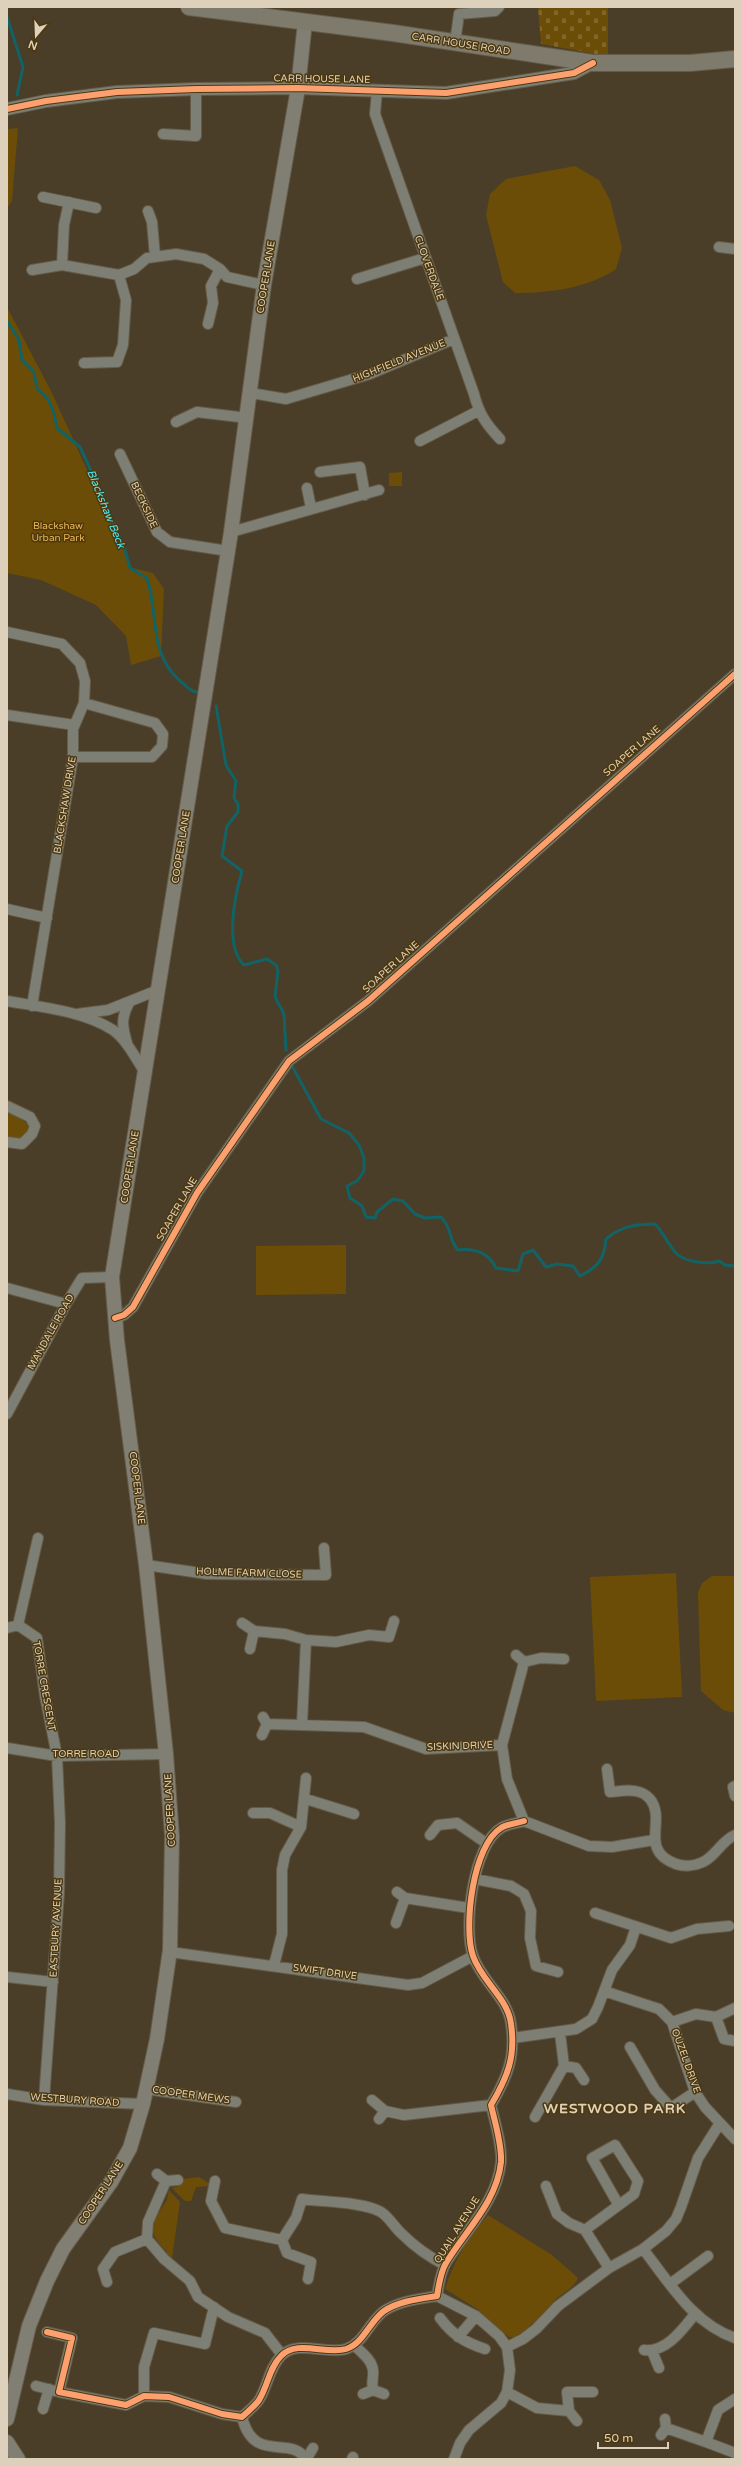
<svg xmlns="http://www.w3.org/2000/svg" width="742" height="2466" viewBox="0 0 742 2466" font-family="'Varela Round',sans-serif">
<style>
.green{fill:#6b4d07}
.cemetery{fill:url(#cemetery-stones)}
.lines{fill:none;stroke-linecap:round;stroke-linejoin:round}
.stream{stroke:#126366;stroke-width:3}
.minor-casing{stroke:#655b48;stroke-width:12}
.tertiary-casing{stroke:#655b48;stroke-width:14}
.secondary-casing{stroke:#655b48;stroke-width:16}
.trunk-casing{stroke:#655b48;stroke-width:18}
.minor{stroke:#7e7f74;stroke-width:10}
.tertiary{stroke:#7e7f74;stroke-width:12}
.secondary{stroke:#817f73;stroke-width:14}
.trunk{stroke:#7e7b6c;stroke-width:16}
.cycleway-casing{stroke:#4d380e;stroke-width:8}
.cycleway{stroke:#fca06f;stroke-width:6}
.labels{text-anchor:middle;dominant-baseline:central;stroke-width:3;stroke-linejoin:round;paint-order:stroke}
.street-label{font-size:10px;fill:#ded1bc;stroke:#4d380e}
.park-label{font-size:10px;fill:#e8b557;stroke:#4d380e}
.water-label{font-size:11px;font-style:italic;fill:#4fe7f0;stroke:#4d380e}
.district-label{font-size:14px;font-weight:bold;letter-spacing:1px;fill:#ded1bc;stroke:#4d380e}
</style>
<defs>
<pattern id="cemetery-stones" width="16" height="16" patternUnits="userSpaceOnUse"><rect width="16" height="16" fill="#6b4d07"/><path d="M2 7V4a2 2 0 0 1 4 0v3zM10 15v-3a2 2 0 0 1 4 0v3z" fill="#806629"/></pattern>
</defs>
<rect width="100%" height="100%" fill="#4a3e28"/>
<path class="green" d="M18 128 12 201 7 208V129Z
M575 166 599 180 610 200 622 248 616 269C589 288 548 293 515 293L503 282 486 215 490 194 506 179Z
M7 307 51 391 132 568 153 573 164 589 161 656 131 665 126 636 96 605 41 580 7 573Z
M402 472V486H389V473Z
M7 1110 30 1125V1132L20 1141 7 1139Z
M346 1245V1294L256 1295V1246Z
M676 1573 682 1697 596 1701 590 1577Z
M712 1576H735V1713L723 1710 701 1691 698 1593 702 1583Z
M199 2177 210 2184V2186L196 2187 191 2201H185L172 2188 179 2186 182 2179Z
M169 2190 180 2202 172 2258 167 2257V2252C153 2237 151 2234 154 2213L159 2212 167 2200Z
M488 2215 552 2255 578 2278C574 2288 564 2292 556 2299 542 2313 532 2327 515 2337H509L477 2309 445 2289C454 2260 468 2238 488 2215Z"/>
<path class="cemetery" d="M538 7H608V54H596L541 44Z"/>
<g class="lines">
<path class="stream" d="M7 17 23 67 17 95
M7 321 19 340 22 360 34 372 37 388 48 399 54 413 57 428 80 447 100 490 125 550 130 568 147 578C159 615 148 651 179 680 186 686 190 691 199 693
M216 706 226 765 236 781 234 798 238 804V812L227 826 222 856 242 871C235 895 224 946 244 965L267 959 276 965 278 971 275 997 284 1014 286 1050
M291 1064 321 1119 349 1133 359 1145 364 1158V1171L357 1181 347 1186 350 1198 362 1206 366 1217 375 1218 377 1212 393 1199 403 1201 415 1214 425 1218 441 1217C454 1231 447 1237 458 1250 475 1248 488 1252 496 1268L518 1271 523 1254 533 1250 546 1267 557 1264 573 1266 580 1276C598 1267 604 1260 606 1239 621 1226 636 1224 655 1224 664 1233 668 1245 677 1254 686 1262 708 1265 719 1261L725 1265 735 1266"/>
<g class="minor-casing">
<path id="minor" d="M455 43 459 14 495 11 499 7
M377 91 375 114 474 394C479 414 486 424 500 439
M163 134 196 136V89
M43 197 96 208
M148 211 152 222 155 256
M719 247 735 249
M62 265 64 225 69 202
M32 270 62 265 119 275 134 269 147 258 176 254 204 259 220 269 227 277 264 285
M357 279 425 258
M208 324 213 303 211 286 220 269
M84 363 117 362 123 345 126 300 119 275
M251 393 286 399 370 374 454 339
M176 422 197 412 248 418
M420 441 478 411
M120 454 157 532 170 542 228 551
M320 472 360 467 365 495
M307 488 311 508
M231 532 379 490
M7 632 62 644 80 663 85 681 84 703 73 729V757L32 1006
M7 715 74 725
M73 757H152L162 746 163 734 155 723 84 703
M7 909 47 918
M7 1001C41 1007 83 1011 113 1030 127 1040 136 1059 146 1074
M77 1014 108 1010 158 990
M127 1043C122 1026 121 1018 129 1003
M7 1106 30 1117 35 1126 32 1134 22 1144 7 1142
M7 1288 66 1304
M115 1318 124 1315 133 1307 197 1193 289 1061 368 1001 735 674
M7 1414 66 1304 82 1278 112 1277
M146 1565 207 1574 326 1575 324 1548
M242 1623 254 1631 285 1634 306 1640 336 1642 369 1635 389 1637 394 1621
M18 1625 38 1538
M7 1628 18 1625 37 1638 45 1696 57 1756 60 1823 59 1893 44 2100
M250 1649 254 1631
M516 1655 524 1662
M267 1724 364 1727 426 1749 502 1745
M302 1724 306 1640
M262 1735 267 1724 263 1717
M7 1748 57 1756 166 1754
M607 1769 610 1792C623 1791 640 1787 650 1799 667 1820 638 1850 676 1864 684 1867 695 1866 703 1862 716 1856 721 1841 735 1835
M735 1786 733 1787 735 1796
M306 1799 354 1814
M253 1813H270L301 1827
M524 1821 507 1779 502 1745 524 1662 541 1658 564 1659
M524 1821 589 1846 612 1847 654 1840
M430 1835 438 1825 457 1823 486 1843
M475 1879 511 1886 524 1894 531 1911 530 1938 536 1966 558 1972
M397 1892 405 1898
M595 1913 671 1938 697 1929 729 1926
M396 1923 405 1898 469 1908
M170 1952 408 1985 422 1983 473 1956
M274 1965 282 1934V1870L285 1855 301 1827 306 1778
M7 1977 53 1982
M604 1991 659 2009 672 2022 695 2092 705 2107 735 2139
M716 2017 724 2039 735 2041
M672 2022 696 2014 716 2017 735 2008
M513 2038 576 2029 592 2019 598 2007 612 1970 630 1945 636 1927
M630 2047 655 2090 671 2108 695 2092
M564 2066 576 2068 584 2080
M146 2089 236 2102
M7 2094 44 2100 143 2104
M372 2100 385 2111 404 2115 491 2105
M535 2117 564 2066 560 2033
M379 2119 385 2111
M157 2174 166 2181
M178 2180 166 2181 148 2222 147 2239 164 2259 190 2281 198 2297 228 2317 265 2333 282 2355
M215 2181 211 2201 225 2228 282 2240 296 2218 302 2199C323 2202 364 2202 381 2212 389 2217 395 2228 402 2234 415 2247 429 2257 445 2265
M546 2186 557 2214 569 2223 585 2230 609 2268
M585 2230 634 2194 638 2181 615 2145 592 2158 618 2204
M282 2240 287 2253 311 2262 308 2279
M643 2249C669 2282 693 2324 735 2338
M107 2282 103 2269 115 2252 147 2239
M670 2284 708 2256
M437 2296C439 2285 440 2273 446 2263 465 2231 497 2202 501 2162 502 2144 495 2123 491 2105 507 2078 516 2057 511 2024 508 1998 482 1982 473 1956 463 1927 473 1845 501 1828 507 1824 518 1823 524 1821
M437 2296 476 2316 499 2336 507 2347 510 2370 507 2392 501 2403 469 2430 460 2443 454 2459
M440 2318C453 2335 464 2342 485 2349
M47 2332 72 2338 59 2392 126 2405 144 2396 169 2397 222 2414 242 2417C247 2412 255 2406 259 2400 268 2386 269 2368 281 2356 297 2339 326 2355 346 2349 364 2343 369 2322 384 2311 399 2301 419 2299 437 2296
M458 2337 476 2316
M355 2346C362 2353 372 2360 373 2370 374 2377 371 2382 373 2390L384 2394
M507 2347 523 2339 536 2329 558 2306 609 2268 643 2249 666 2231 676 2219 681 2207 698 2158 720 2123
M644 2350C666 2353 683 2329 695 2314
M652 2351 659 2368
M36 2386 59 2392
M507 2392 537 2408 569 2411 567 2392H593
M363 2394 373 2390
M144 2396V2367L154 2333 205 2344 214 2307
M43 2409 49 2389
M569 2411 577 2421
M242 2417C254 2465 290 2434 306 2459
M666 2428 706 2442 718 2410 735 2399
M661 2435 666 2428 665 2419
M706 2442 735 2453
M307 2458 313 2448
M352 2459 353 2457"/>
</g>
<g class="tertiary-casing">
<path id="tertiary" d="M7 109 46 101 117 92 196 89 298 88 446 93 574 73 593 63"/>
</g>
<g class="secondary-casing">
<path id="secondary" d="M7 2419 29 2326 47 2281 63 2249 111 2182 130 2148 143 2104 157 2039 170 1950 172 1836 166 1754 146 1565 117 1340 112 1277 231 532 264 285 298 88 305 22
M7 2442 18 2459"/>
</g>
<g class="trunk-casing">
<path id="trunk" d="M189 7 393 33 593 63H690L735 59"/>
</g>
<use href="#minor" class="minor"/>
<use href="#tertiary" class="tertiary"/>
<use href="#secondary" class="secondary"/>
<use href="#trunk" class="trunk"/>
<g class="cycleway-casing">
<path id="cycleway" d="M7 109 46 101 117 92 196 89 298 88 446 93 574 73 593 63
M115 1318 124 1315 133 1307 197 1193 289 1061 368 1001 735 674
M47 2332 72 2338 59 2392 126 2405 144 2396 169 2397 222 2414 242 2417C247 2412 255 2406 259 2400 268 2386 269 2368 281 2356 297 2339 326 2355 346 2349 364 2343 369 2322 384 2311 399 2301 419 2299 437 2296 439 2285 440 2273 446 2263 465 2231 497 2202 501 2162 502 2144 495 2123 491 2105 507 2078 516 2057 511 2024 508 1998 482 1982 473 1956 463 1927 473 1845 501 1828 507 1824 518 1823 524 1821"/>
</g>
<use href="#cycleway" class="cycleway"/>
</g>
<g class="labels">
<g class="street-label">
<text transform="translate(461 44) rotate(9)">CARR HOUSE ROAD</text>
<text transform="translate(322 79) rotate(1)">CARR HOUSE LANE</text>
<text transform="translate(429 268) rotate(70)">CLOVERDALE</text>
<text transform="translate(266 277) rotate(-81)">COOPER LANE</text>
<text transform="translate(399 361) rotate(-22)">HIGHFIELD AVENUE</text>
<text transform="translate(144 505) rotate(65)">BECKSIDE</text>
<text transform="translate(632 751) rotate(-41)">SOAPER LANE</text>
<text transform="translate(65 805) rotate(-81)">BLACKSHAW DRIVE</text>
<text transform="translate(181 847) rotate(-81)">COOPER LANE</text>
<text transform="translate(391 967) rotate(-42)">SOAPER LANE</text>
<text transform="translate(130 1167) rotate(-81)">COOPER LANE</text>
<text transform="translate(177 1209) rotate(-60)">SOAPER LANE</text>
<text transform="translate(51 1332) rotate(-61)">MANDALE ROAD</text>
<text transform="translate(137 1488) rotate(83)">COOPER LANE</text>
<text transform="translate(249 1573) rotate(2)">HOLME FARM CLOSE</text>
<text transform="translate(44 1686) rotate(80)">TORRE CRESCENT</text>
<text transform="translate(460 1746) rotate(-2)">SISKIN DRIVE</text>
<text x="86" y="1754">TORRE ROAD</text>
<text transform="translate(170 1810) rotate(-93)">COOPER LANE</text>
<text transform="translate(56 1928) rotate(-87)">EASTBURY AVENUE</text>
<text transform="translate(325 1972) rotate(8)">SWIFT DRIVE</text>
<text transform="translate(686 2061) rotate(70)">OUZEL DRIVE</text>
<text transform="translate(191 2095) rotate(8)">COOPER MEWS</text>
<text transform="translate(75 2100) rotate(4)">WESTBURY ROAD</text>
<text transform="translate(101 2193) rotate(-57)">COOPER LANE</text>
<text transform="translate(457 2230) rotate(-58)">QUAIL AVENUE</text>
</g>
<g class="park-label">
<text x="58" y="526">Blackshaw<tspan x="58" dy="12">Urban Park</tspan></text>
</g>
<g class="water-label">
<text transform="translate(106 509) rotate(68)">Blackshaw Beck</text>
</g>
<g class="district-label">
<text x="615" y="2108">WESTWOOD PARK</text>
</g>
</g>
<rect width="742" height="2466" fill="none" stroke="#ded1bc" stroke-width="16"/>
<g transform="translate(36 36) rotate(199)" stroke="#4d380e" stroke-width="3" paint-order="stroke">
<path d="M0-3L7 15L0 10L-7 15Z" fill="#ded1bc"/>
<text y="-6" font-size="11" font-weight="bold" text-anchor="middle" fill="#ded1bc">N</text>
</g>
<path d="M598 2442v6h70v-6" fill="none" stroke="#ded1bc" stroke-width="2"/>
<text x="604" y="2442" font-size="12" fill="#ded1bc" stroke="#4d380e" stroke-width="3" paint-order="stroke">50 m</text>
</svg>
